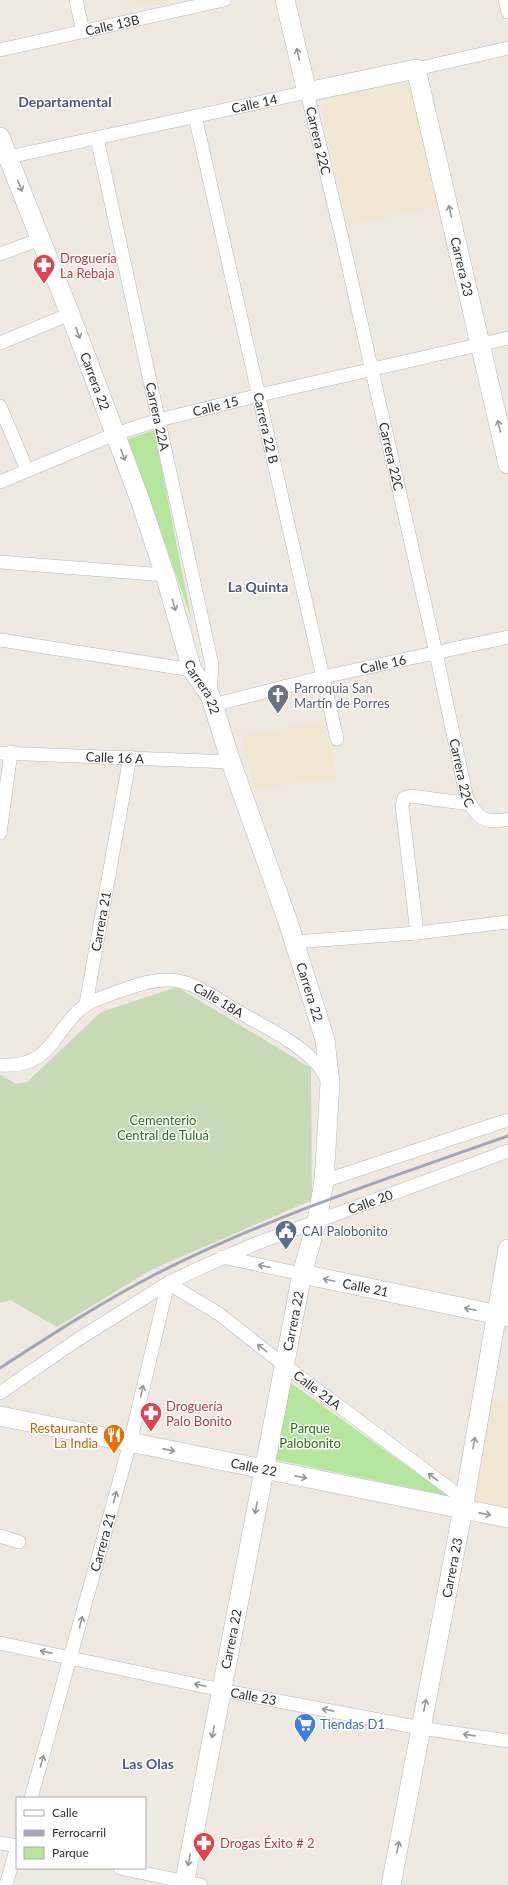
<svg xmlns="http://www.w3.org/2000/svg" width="508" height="1885" viewBox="0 0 508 1885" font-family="Lato,sans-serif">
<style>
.education{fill:#f0e6d1}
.green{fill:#b6e59e}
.cemetery{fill:#c8d9b8}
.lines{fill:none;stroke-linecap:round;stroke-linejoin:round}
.street-casing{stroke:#b4b7c1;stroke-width:14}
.secondary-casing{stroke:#b4b7c1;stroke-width:20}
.street{stroke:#fff;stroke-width:13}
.secondary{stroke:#fff;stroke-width:19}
.rail{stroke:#a3a6b8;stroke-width:3}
.oneway{stroke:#969696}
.labels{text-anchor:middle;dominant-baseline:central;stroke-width:3;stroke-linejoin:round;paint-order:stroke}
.street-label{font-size:13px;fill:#2e2e2e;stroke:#fff}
.health-label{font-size:13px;fill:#be3a42;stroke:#fff;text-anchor:start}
.worship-label{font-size:13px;fill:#5b616d;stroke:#fff;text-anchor:start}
.park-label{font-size:13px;fill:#2c6e1b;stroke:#fff}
.service-label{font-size:13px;fill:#4e5e75;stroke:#fff;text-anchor:start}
.food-label{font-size:13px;fill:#c56008;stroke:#fff;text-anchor:end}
.shop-label{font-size:13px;fill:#366cbe;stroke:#fff;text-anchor:start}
.neighbourhood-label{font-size:14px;font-weight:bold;fill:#4d5680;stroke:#fff}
</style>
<rect width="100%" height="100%" fill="#efe9e1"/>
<path class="education" d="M126 0H169L129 9Z
M409 79 439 205 348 226 319 98Z
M324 720 337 778 254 788 241 736Z
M491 1399 508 1404V1507L475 1500Z"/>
<path class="green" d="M154 430 191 617 128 439Z
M288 1381 449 1496 272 1459Z"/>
<path class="cemetery" d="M177 987 311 1068 312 1200 151 1270 57 1327 10 1300 0 1303V1075L17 1084 27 1082 101 1012Z"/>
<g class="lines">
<g class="street-casing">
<g id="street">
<path d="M76 0 83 32"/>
<path d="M505 0 508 12"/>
<path id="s1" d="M0 50 224 0"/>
<path d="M416 69 508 48"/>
<path id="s2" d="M195 116 337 739"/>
<path id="s3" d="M97 138 212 665 210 695"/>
<path id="s4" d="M0 157H9L307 92 341 234 436 653 467 799C478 819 485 824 508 819"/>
<path d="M0 254 41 239"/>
<path d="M0 343 70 314"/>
<path d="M0 406 27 470"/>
<path id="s5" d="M0 482 115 434 159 420 260 395 508 338"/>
<path d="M0 562 165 575"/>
<path d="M0 640 192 670"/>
<path id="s6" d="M213 705 323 677 508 637"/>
<path id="s7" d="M0 753 231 762"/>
<path d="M0 833 11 752"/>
<path d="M417 933 402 806 404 798 411 796 470 804"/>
<path d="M294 942 417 933 508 922"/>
<path id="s8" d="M86 1004 130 757"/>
<path id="s9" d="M0 1065C47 1068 50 1040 77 1012 88 1001 103 997 117 992 134 986 152 979 170 980 195 981 219 1001 241 1013 266 1028 296 1041 316 1063 321 1068 324 1074 328 1080"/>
<path d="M324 1181 508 1120"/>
<path d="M222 1257 302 1274"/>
<path id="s10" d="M168 1283 219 1314 284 1365 465 1500"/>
<path id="s11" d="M0 1393 77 1340 168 1283 202 1267 255 1244 508 1151"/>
<path d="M0 1536 19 1542"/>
<path id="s12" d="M0 1643 221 1690 421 1728 508 1741"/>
<path id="s13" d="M31 1798 130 1443 168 1283"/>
<path d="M0 1843 17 1846"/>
<path d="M120 1868 201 1885"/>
<path d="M6 1885 17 1847"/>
</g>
</g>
<g class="secondary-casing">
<g id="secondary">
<path id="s14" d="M285 0 307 92 416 69 508 464"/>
<path id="s15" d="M0 137 70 314 140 500 165 575 192 670 210 695 231 762 288 922 325 1040 330 1083 324 1181 317 1221 302 1274 184 1885"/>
<path id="s16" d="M302 1274 508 1317"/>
<path id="s17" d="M0 1416 508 1518"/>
<path id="s18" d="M391 1885 463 1509 508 1249"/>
</g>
</g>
<use href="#street" class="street"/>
<use href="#secondary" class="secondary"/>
<path class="rail" d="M0 1368C51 1335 102 1302 156 1274 268 1217 389 1178 508 1136"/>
</g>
<defs><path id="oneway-shaft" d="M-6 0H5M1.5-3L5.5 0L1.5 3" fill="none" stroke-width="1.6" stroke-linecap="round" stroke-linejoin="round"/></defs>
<g class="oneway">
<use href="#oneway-shaft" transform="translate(298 54) rotate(-103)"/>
<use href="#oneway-shaft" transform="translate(20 186) rotate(68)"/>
<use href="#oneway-shaft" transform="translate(450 211) rotate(-103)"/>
<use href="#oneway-shaft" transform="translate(78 333) rotate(69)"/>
<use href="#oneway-shaft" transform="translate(499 426) rotate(-103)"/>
<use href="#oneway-shaft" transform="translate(123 455) rotate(69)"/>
<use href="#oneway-shaft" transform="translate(174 605) rotate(74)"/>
<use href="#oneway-shaft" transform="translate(264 1266) rotate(-168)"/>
<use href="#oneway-shaft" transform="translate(329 1280) rotate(-168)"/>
<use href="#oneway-shaft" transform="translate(470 1309) rotate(-168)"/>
<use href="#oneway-shaft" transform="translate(262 1348) rotate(-142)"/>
<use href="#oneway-shaft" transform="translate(142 1391) rotate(-77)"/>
<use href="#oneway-shaft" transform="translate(474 1443) rotate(-80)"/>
<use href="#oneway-shaft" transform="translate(169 1450) rotate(11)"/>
<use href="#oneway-shaft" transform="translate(301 1477) rotate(11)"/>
<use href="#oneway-shaft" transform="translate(433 1477) rotate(-143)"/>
<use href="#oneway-shaft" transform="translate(115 1497) rotate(-75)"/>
<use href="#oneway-shaft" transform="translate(256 1508) rotate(101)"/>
<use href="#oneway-shaft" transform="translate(485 1514) rotate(11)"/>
<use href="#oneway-shaft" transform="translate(81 1622) rotate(-75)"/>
<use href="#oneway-shaft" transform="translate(46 1652) rotate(-169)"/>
<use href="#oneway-shaft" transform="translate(200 1685) rotate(-168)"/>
<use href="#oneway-shaft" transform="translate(425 1705) rotate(-79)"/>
<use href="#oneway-shaft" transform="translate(328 1710) rotate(-169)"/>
<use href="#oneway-shaft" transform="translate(213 1732) rotate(101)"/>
<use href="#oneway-shaft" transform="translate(469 1735) rotate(-172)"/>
<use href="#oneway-shaft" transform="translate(42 1761) rotate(-74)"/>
<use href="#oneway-shaft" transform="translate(398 1847) rotate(-79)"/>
<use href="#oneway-shaft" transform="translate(189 1860) rotate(101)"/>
</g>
<defs>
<g id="pharmacy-pin" transform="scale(1.15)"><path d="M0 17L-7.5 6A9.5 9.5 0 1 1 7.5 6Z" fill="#e0444e" stroke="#fff"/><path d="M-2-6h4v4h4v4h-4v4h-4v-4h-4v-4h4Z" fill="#fff"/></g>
<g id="church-pin" transform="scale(1.15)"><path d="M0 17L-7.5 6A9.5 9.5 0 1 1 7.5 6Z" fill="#6b7280" stroke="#fff"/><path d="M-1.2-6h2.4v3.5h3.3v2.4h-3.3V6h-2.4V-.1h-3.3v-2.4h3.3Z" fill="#fff"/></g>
<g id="civic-pin" transform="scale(1.15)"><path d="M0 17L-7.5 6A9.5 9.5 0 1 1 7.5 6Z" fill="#5c6f8a" stroke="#fff"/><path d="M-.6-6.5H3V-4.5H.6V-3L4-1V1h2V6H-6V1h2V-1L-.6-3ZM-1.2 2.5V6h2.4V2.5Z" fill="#fff"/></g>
<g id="restaurant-pin" transform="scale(1.15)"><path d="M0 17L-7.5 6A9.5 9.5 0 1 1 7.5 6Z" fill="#e8710a" stroke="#fff"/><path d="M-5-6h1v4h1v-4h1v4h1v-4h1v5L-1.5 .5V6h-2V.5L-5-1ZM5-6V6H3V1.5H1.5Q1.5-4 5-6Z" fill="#fff"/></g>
<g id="supermarket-pin" transform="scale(1.15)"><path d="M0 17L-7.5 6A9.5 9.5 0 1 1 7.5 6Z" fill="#3f7fe0" stroke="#fff"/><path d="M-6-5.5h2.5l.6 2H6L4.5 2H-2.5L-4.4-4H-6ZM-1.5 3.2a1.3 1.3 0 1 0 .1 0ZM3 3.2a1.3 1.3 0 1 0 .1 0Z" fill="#fff"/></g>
</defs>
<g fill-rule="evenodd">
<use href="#pharmacy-pin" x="44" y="265"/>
<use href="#church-pin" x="278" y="695"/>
<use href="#civic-pin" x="286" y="1231"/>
<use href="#pharmacy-pin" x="151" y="1413"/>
<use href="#restaurant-pin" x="114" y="1435"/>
<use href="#supermarket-pin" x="305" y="1724"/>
<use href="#pharmacy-pin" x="204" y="1843"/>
</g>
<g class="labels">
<g class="street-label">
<text stroke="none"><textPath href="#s1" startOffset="115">Calle 13B</textPath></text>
<text stroke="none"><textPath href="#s4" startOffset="260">Calle 14</textPath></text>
<text stroke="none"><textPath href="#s4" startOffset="364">Carrera 22C</textPath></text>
<text stroke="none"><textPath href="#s14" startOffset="409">Carrera 23</textPath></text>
<text stroke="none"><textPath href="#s15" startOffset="262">Carrera 22</textPath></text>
<text stroke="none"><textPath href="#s5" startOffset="229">Calle 15</textPath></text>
<text stroke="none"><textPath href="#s3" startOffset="285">Carrera 22A</textPath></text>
<text stroke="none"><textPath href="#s2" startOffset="320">Carrera 22 B</textPath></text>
<text stroke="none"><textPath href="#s4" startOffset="688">Carrera 22C</textPath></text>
<text stroke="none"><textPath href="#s6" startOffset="175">Calle 16</textPath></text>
<text stroke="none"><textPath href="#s15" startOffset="587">Carrera 22</textPath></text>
<text stroke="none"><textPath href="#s7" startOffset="115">Calle 16 A</textPath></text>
<text stroke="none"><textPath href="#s4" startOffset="1012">Carrera 22C</textPath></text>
<text stroke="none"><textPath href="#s8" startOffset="84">Carrera 21</textPath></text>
<text stroke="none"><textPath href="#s15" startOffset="911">Carrera 22</textPath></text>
<text stroke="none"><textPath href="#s9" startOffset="252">Calle 18A</textPath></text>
<text stroke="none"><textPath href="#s11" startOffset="419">Calle 20</textPath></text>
<text stroke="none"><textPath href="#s16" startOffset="65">Calle 21</textPath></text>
<text transform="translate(293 1321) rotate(-79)">Carrera 22</text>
<text stroke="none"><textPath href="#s10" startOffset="184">Calle 21A</textPath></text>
<text stroke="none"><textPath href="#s17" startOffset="259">Calle 22</textPath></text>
<text stroke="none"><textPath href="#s13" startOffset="266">Carrera 21</textPath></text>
<text stroke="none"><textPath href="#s18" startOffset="323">Carrera 23</textPath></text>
<text transform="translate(231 1639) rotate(-79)">Carrera 22</text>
<text stroke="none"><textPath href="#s12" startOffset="259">Calle 23</textPath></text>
</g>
<g class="health-label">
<text x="60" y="258">Droguería<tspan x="60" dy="15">La Rebaja</tspan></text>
<text x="166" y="1406">Droguería<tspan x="166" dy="15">Palo Bonito</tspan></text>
<text x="220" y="1843">Drogas Éxito # 2</text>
</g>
<g class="worship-label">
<text x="294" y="688">Parroquia San<tspan x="294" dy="15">Martín de Porres</tspan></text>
</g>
<g class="park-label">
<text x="163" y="1120">Cementerio<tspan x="163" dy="15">Central de Tuluá</tspan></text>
<text x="310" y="1428">Parque<tspan x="310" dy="15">Palobonito</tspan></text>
</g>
<g class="service-label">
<text x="302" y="1231">CAI Palobonito</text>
</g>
<g class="food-label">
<text x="98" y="1428">Restaurante<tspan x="98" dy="15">La India</tspan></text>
</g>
<g class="shop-label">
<text x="320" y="1724">Tiendas D1</text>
</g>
<g class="neighbourhood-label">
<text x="65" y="101">Departamental</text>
<text x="258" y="586">La Quinta</text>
<text x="148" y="1763">Las Olas</text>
</g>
</g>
<rect x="16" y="1797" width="130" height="72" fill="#ffffff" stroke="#ababab"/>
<rect x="24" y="1810" width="20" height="6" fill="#ffffff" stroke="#ababab"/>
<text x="52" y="1817" font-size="12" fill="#2e2e2e">Calle</text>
<rect x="24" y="1830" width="20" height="6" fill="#a3a6b8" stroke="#ababab"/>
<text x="52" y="1837" font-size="12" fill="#2e2e2e">Ferrocarril</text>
<rect x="24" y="1847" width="20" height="12" fill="#b6e59e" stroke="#ababab"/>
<text x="52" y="1857" font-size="12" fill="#2e2e2e">Parque</text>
</svg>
